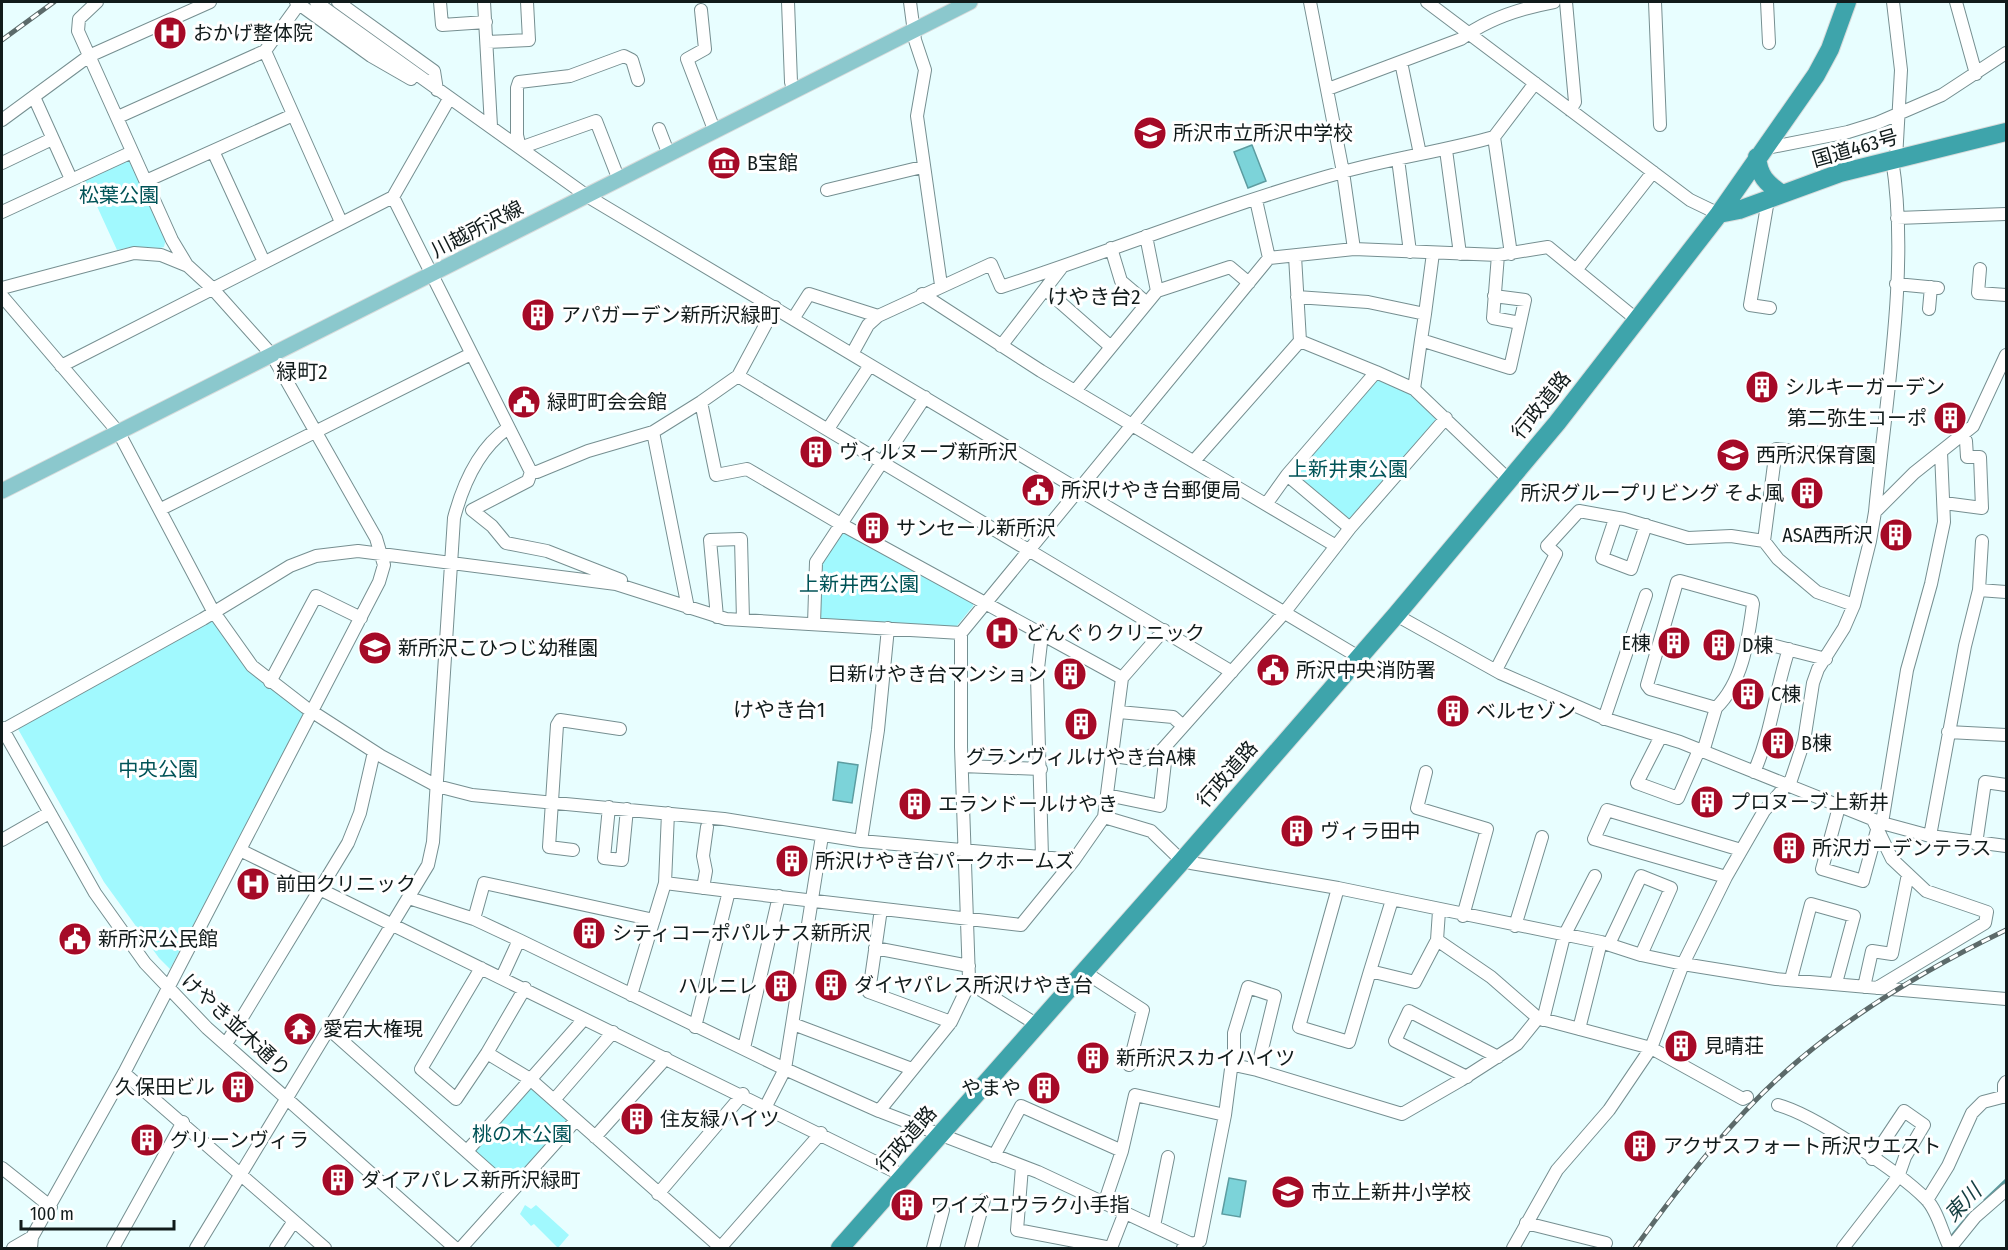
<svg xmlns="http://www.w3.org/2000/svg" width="2008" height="1250" viewBox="0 0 2008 1250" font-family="'Fira Sans Condensed','Noto Sans JP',sans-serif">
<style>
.green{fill:#a1f9fe}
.water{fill:#7cd3d9;stroke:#5c9ca0;stroke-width:1.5}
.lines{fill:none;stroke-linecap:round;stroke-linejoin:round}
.stream{stroke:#5c9ca0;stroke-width:3}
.minor-casing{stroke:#768f91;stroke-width:14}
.major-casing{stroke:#d9dbdb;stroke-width:17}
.highway-casing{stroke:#d9dbdb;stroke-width:20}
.minor{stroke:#fff;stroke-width:12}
.major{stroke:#8bc8cd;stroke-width:15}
.highway{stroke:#3ea4ab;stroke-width:18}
.rail-casing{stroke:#5c6a6a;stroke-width:5}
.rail{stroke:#fff;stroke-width:3;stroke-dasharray:9;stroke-linecap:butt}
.labels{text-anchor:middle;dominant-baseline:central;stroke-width:6;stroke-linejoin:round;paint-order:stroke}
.poi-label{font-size:20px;fill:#111b1b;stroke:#fff;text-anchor:start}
.street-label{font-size:20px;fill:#111b1b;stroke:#fff}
.park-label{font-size:20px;fill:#005357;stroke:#fff}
.neighbourhood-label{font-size:21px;fill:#111b1b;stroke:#fff}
.water-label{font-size:21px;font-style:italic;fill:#143e41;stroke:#fff}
</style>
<rect width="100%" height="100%" fill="#e8feff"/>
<path class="green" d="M128 159 131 160 166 238 164 247 160 248 131 247 117 250 85 180Z
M1380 380 1410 392 1437 417V422L1351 522 1296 480V474L1374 382Z
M843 531 973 602V606L956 627 823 620 818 616 820 562Z
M208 621 213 622 247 670 302 712 303 717 170 969 159 958 104 882 18 729Z
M529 1087 567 1119V1122L513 1182 509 1183 475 1153V1149Z
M525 1205 531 1209 536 1205 569 1235 558 1248 534 1224 531 1226 520 1214Z"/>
<path class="water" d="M1252 145 1266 181 1248 188 1234 152Z
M838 762 858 765 852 803 833 800Z
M1229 1178 1246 1181 1240 1217 1222 1214Z"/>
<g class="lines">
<path class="stream" d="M1985 1200 2006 1180
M1950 1238 1969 1215"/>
<g class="minor-casing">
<path id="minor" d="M97 2 79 19 78 31 172 240 187 265
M296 2 371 56 411 79
M316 2 587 196 1357 656
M338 2 434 71 437 90
M440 2 442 25 486 22
M484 2 491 126
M788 2 791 82 794 92
M910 2 915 40 925 70 917 116 941 285
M1310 2 1343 172 1354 249 1498 255 1548 247 1636 319
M1427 2 1690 200 1719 214
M1566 2 1575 102 1570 110
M1655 2 1660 125
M1767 2 1769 43
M1893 2 1901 70 1896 159
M1956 2 1976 74
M701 10 705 49 687 59 715 132
M487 42 529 40 527 2
M265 51 341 222
M1401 62 1420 154
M1328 89 1461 39C1487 19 1522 8 1554 2
M34 97 71 179
M118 117 265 51 299 4
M2 120 89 56 210 2
M659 129 669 155
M1762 149 1848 132 1877 123 1942 95 2006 53
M1446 150 1460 254
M213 151 264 262
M1398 159 1410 252
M2 163 52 139
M619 180 596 121 520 148 517 135V88L519 82 570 76 624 56 632 60 638 80
M146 181 293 115
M827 190 922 167
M393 197 531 472H537L588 451 653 432 701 402 738 376 775 307
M1256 200 1269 258
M1768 200 1750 305 1770 308
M2 212 132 152
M1897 218 2006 214
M1146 236 1157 291
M1111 248 1121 281 1147 303
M1511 254 1494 137 1535 83
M1498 255 1493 318 1520 323 1510 368 1421 340 1414 389 1509 480
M1295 256 1300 341 1376 372
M1577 269 1653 172
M1980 269 1978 293 2006 295
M1896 284 1938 288
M2 288 134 253 161 255 188 266 212 288 272 355 376 538 384 565 379 582 124 1073 32 1237
M1045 289 1111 347
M922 294 1041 371 1336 546
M2 296 119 433 213 611 252 666 305 707 381 756 437 786 472 795 724 819 861 841 1074 860
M1494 296 1525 300 1520 323
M1297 297 1368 302 1425 314 1433 253
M1929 309 1931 287
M793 319 809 294 878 316
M1421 340 1425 314
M1001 346 1062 267
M852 354 868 325 878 316 991 264 1001 287C1115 250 1227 204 1343 172 1393 158 1444 151 1494 137
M61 366 393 197 449 99
M738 376 1232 672
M1075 391 1157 291 1230 267 1249 283
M701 402 716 475 747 469 839 523 1122 678
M828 429 870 365
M653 432 688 608
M1194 461 1300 341
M531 472 528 481 472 510 492 526 506 543 547 551 621 580
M1287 475 1376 372 1414 389
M1267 503 1287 475 1350 528
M1944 503 1982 508 1980 457H1967L1966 441 1962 434
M161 509 471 354
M1875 512C1885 402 1910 268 1892 159
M1615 519 1602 558 1631 569 1646 525
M1764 541 1776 449 1880 458
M1979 590 2006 592
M1396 615 1500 673 1606 719 1680 742 1882 823 1930 836 2006 846
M717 617 710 540 741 539 743 620
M814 624 816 562 925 397
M1042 634 1037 677 1042 857
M1748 639 1826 659
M1496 670 1556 554 1547 546 1579 511 1624 519 1688 538 1731 536 1764 541 1778 559 1817 592 1854 605
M270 682 316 596 361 618
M1119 712 1173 717 1183 726
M1604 719 1646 595
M2 728 95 893 145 963 207 1028 455 1248
M3 730 203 619 290 566 316 556 358 551 616 584 726 619 961 633
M1948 732 2006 735
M1661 736 1637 783 1678 798 1699 750
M1703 752 1716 708 1650 689 1647 685 1677 582 1680 581 1752 601 1753 604C1748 640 1743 682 1716 708
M1113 756 1142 760 1162 750 1284 613 1350 528 1446 418
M962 766 1041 769
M1426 772 1417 808 1487 829 1463 916
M1754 772C1772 732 1775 690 1789 649
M1107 795 1160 806 1165 762 1162 750
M609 807 604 858 622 860 627 809
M1839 807 1822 869 1863 881 1877 830
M668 813 665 883 729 891 695 1027
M1104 817 1151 831 1182 861 1191 863 1338 888 1601 942 1641 955 1683 964 1776 979 2006 999
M1873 820 1892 859 1926 891 1987 912 1985 923 1877 988
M1882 823 1907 670 1931 584 1944 522 1941 452
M1930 836 1965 646 1979 590 1982 541
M2 840 49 813
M861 841 878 730 888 628
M1976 844 1985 782 2006 785
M240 850 904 1176
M573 850 549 847 557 725 560 720 620 729
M1726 877 1594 839 1607 810 1741 850
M703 888 706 871 703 856 707 827
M1338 888 1299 1027 1349 1042 1370 971 1415 982 1437 940 1491 977 1538 1018 1651 1048 1743 1099 1747 1097
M729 891 1021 925 1074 860 1104 817 1122 678 1164 630
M409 898 474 919 519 940 785 1069 822 836
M881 909 869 992 951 1022
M474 919 484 883 654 920
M1515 926 1542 837
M1437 940 1439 911
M1609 944 1641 876 1671 888 1641 955
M875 948 969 966
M481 968 421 1069 456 1099 487 1053 525 988
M1083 971 1143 1010 1129 1065
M1370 971 1392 900
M502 977 519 940
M1791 979 1811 904 1854 916 1836 983
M1864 987 1872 951 1892 954 1908 874
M631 995 665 883
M1543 1020 1564 936 1595 876
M793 1024 912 1069
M1036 1024 976 987 969 979 961 747V633L1269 258 1354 249
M1579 1029 1601 942
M330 1030 511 1191
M226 1044 348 843 360 813 374 752
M744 1048 779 896
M487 1053 530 1079 721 1248
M1257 1070 1402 1114 1461 1080 1517 1044 1538 1018
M124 1073 325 1248
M1467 1077 1395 1041 1409 1011 1498 1057
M2004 1097V1085L2006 1082
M554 1100 613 1032
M1778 1105C1813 1114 1899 1172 1926 1199 1938 1211 1942 1233 1950 1248
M766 1106 785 1069 879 1111 951 1022 970 982
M879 1111 1038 1172 1196 1246
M1225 1115 1231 1069 1234 1065V1033L1248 987 1275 996 1257 1070 1234 1065
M595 1137 666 1058
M467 1151 584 1019
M994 1156 1021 1106 1122 1151
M1022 1167 1017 1230 1111 1248 1125 1212
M2 1168 51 1207
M658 1194 743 1094
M1927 1200 1948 1166 1972 1113 1983 1102 2006 1096
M1105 1201 1122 1151 1135 1095 1225 1115 1200 1241 1183 1248
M1526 1223 1606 1243
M1154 1226 1168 1157
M13 1248 32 1237 31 1248
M113 1248 183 1122
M196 1248 428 865 433 842 454 518C463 484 478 449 508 428
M276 1248 294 1221
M461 1248 576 1120
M720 1248 821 1133
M933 1248 943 1210
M971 1248 984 1200
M1513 1248 1557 1170 1609 1110 1651 1048 1683 964 1726 877 1764 811 1791 780 1804 741 1813 683 1818 669 1844 628 1854 605 1870 541 1875 512 1914 473 1973 426 2006 355
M1843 1248 1898 1177 1905 1157 1924 1125 1904 1111 1872 1159
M1950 1248 1975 1217 2006 1190"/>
</g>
<g class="major-casing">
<path id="major" d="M2 491 970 2"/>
</g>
<g class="highway-casing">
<path id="highway" d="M1757 157C1759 176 1766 183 1782 194
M1719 214 1739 210 1840 173 2006 132
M840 1248 1182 861 1396 615 1557 423 1719 214 1816 75 1830 49 1847 2"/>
</g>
<use href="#minor" class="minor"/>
<use href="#major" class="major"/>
<use href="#highway" class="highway"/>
<g class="rail-casing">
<path id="rail" d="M2 40 54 2
M1635 1248C1681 1184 1737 1112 1799 1060 1862 1007 1932 966 2006 930"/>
</g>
<use href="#rail" class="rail"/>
</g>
<defs>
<g id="hospital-disc" transform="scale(1.725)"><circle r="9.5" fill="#a50a27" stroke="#fff"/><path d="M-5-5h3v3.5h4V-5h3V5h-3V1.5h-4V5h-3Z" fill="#fff"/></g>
<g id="school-disc" transform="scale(1.725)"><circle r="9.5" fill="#a50a27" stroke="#fff"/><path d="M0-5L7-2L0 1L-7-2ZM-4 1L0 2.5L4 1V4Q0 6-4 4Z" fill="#fff"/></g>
<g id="museum-disc" transform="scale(1.725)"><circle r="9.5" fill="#a50a27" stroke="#fff"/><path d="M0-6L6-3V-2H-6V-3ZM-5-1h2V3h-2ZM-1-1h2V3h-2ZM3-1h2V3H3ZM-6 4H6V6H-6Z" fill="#fff"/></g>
<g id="building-disc" transform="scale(1.725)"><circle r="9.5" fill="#a50a27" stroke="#fff"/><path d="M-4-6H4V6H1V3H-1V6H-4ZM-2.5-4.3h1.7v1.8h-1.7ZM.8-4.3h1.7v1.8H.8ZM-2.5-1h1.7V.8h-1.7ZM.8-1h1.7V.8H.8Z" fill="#fff"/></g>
<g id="civic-disc" transform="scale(1.725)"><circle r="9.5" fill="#a50a27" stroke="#fff"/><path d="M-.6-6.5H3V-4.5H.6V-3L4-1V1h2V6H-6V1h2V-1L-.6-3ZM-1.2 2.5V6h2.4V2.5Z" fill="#fff"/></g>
<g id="temple-disc" transform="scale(1.725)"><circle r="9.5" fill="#a50a27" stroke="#fff"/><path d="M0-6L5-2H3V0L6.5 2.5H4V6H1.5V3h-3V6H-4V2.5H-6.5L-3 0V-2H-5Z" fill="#fff"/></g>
</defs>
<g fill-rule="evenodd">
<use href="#hospital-disc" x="170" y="33"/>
<use href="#school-disc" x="1150" y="133"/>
<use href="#museum-disc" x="724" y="163"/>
<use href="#building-disc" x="538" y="315"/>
<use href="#building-disc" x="1762" y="387"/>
<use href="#civic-disc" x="524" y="402"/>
<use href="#building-disc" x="1950" y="418"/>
<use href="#building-disc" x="816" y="452"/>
<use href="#school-disc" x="1733" y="455"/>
<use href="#civic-disc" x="1038" y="490"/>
<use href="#building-disc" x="1807" y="493"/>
<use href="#building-disc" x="873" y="528"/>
<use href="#building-disc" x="1896" y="535"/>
<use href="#hospital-disc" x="1002" y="633"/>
<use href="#building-disc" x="1674" y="643"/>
<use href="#building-disc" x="1719" y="645"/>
<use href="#school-disc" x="375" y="648"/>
<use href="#civic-disc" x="1273" y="670"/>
<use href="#building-disc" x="1070" y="674"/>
<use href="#building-disc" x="1748" y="694"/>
<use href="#building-disc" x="1453" y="711"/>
<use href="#building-disc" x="1081" y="724"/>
<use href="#building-disc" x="1778" y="743"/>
<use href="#building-disc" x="1707" y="802"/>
<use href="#building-disc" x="915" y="804"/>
<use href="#building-disc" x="1297" y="831"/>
<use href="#building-disc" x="1789" y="848"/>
<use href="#building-disc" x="792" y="861"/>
<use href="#hospital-disc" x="253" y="884"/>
<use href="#building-disc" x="589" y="933"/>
<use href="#civic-disc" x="75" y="939"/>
<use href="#building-disc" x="831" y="985"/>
<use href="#building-disc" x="781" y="986"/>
<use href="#temple-disc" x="300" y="1029"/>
<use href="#building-disc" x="1681" y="1046"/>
<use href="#building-disc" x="1093" y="1058"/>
<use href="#building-disc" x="238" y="1087"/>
<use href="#building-disc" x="1044" y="1088"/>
<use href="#building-disc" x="637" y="1119"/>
<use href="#building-disc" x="147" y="1140"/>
<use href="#building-disc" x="1640" y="1146"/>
<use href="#building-disc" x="338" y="1180"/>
<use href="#school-disc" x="1288" y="1192"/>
<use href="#building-disc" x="907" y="1205"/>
</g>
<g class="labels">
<g class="poi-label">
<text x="193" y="33">おかげ整体院</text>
<text x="1173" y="133">所沢市立所沢中学校</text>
<text x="747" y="163">B宝館</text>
<text x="561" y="315">アパガーデン新所沢緑町</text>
<text x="1785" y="387">シルキーガーデン</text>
<text x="547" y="402">緑町町会会館</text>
<text x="1927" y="418" text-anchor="end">第二弥生コーポ</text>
<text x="839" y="452">ヴィルヌーブ新所沢</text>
<text x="1756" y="455">西所沢保育園</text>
<text x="1061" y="490">所沢けやき台郵便局</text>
<text x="1784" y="493" text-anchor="end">所沢グループリビング そよ風</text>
<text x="896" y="528">サンセール新所沢</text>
<text x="1873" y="535" text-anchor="end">ASA西所沢</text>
<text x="1025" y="633">どんぐりクリニック</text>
<text x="1651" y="643" text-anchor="end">E棟</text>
<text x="1742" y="645">D棟</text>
<text x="398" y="648">新所沢こひつじ幼稚園</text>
<text x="1296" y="670">所沢中央消防署</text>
<text x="1047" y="674" text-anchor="end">日新けやき台マンション</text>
<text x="1771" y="694">C棟</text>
<text x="1476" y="711">ベルセゾン</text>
<text x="1801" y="743">B棟</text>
<text x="1081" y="757" text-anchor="middle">グランヴィルけやき台A棟</text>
<text x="1730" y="802">プロヌーブ上新井</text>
<text x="938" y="804">エランドールけやき</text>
<text x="1320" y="831">ヴィラ田中</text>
<text x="1812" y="848">所沢ガーデンテラス</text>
<text x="815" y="861">所沢けやき台パークホームズ</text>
<text x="276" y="884">前田クリニック</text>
<text x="612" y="933">シティコーポパルナス新所沢</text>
<text x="98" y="939">新所沢公民館</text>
<text x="854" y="985">ダイヤパレス所沢けやき台</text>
<text x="758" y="986" text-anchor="end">ハルニレ</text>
<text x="323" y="1029">愛宕大権現</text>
<text x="1704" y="1046">見晴荘</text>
<text x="1116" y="1058">新所沢スカイハイツ</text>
<text x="215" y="1087" text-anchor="end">久保田ビル</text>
<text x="1021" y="1088" text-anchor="end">やまや</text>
<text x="660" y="1119">住友緑ハイツ</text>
<text x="170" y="1140">グリーンヴィラ</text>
<text x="1663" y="1146">アクサスフォート所沢ウエスト</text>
<text x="361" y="1180">ダイアパレス新所沢緑町</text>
<text x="1311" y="1192">市立上新井小学校</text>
<text x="930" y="1205">ワイズユウラク小手指</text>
</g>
<g class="street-label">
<text transform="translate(1855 148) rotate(-16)">国道463号</text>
<text transform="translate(477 229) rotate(-27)">川越所沢線</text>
<text transform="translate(1541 405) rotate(-51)">行政道路</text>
<text transform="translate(1227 774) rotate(-49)">行政道路</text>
<text transform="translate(236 1025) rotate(43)">けやき並木通り</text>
<text transform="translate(906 1139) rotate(-49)">行政道路</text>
</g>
<g class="park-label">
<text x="119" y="195">松葉公園</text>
<text x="1348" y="469">上新井東公園</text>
<text x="859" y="584">上新井西公園</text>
<text x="158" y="769">中央公園</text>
<text x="522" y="1134">桃の木公園</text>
</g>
<g class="neighbourhood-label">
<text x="1094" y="297">けやき台2</text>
<text x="302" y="372">緑町2</text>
<text x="779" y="710">けやき台1</text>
</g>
<g class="water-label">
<text transform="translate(1963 1203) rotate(-46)">東川</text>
</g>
</g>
<rect width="2008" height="1250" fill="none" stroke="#111b1b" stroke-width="6"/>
<path d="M21 1220v9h153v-9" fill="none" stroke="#111b1b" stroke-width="3"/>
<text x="30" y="1220" font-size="18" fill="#111b1b" stroke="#ffffff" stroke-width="4.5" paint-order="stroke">100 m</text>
</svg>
